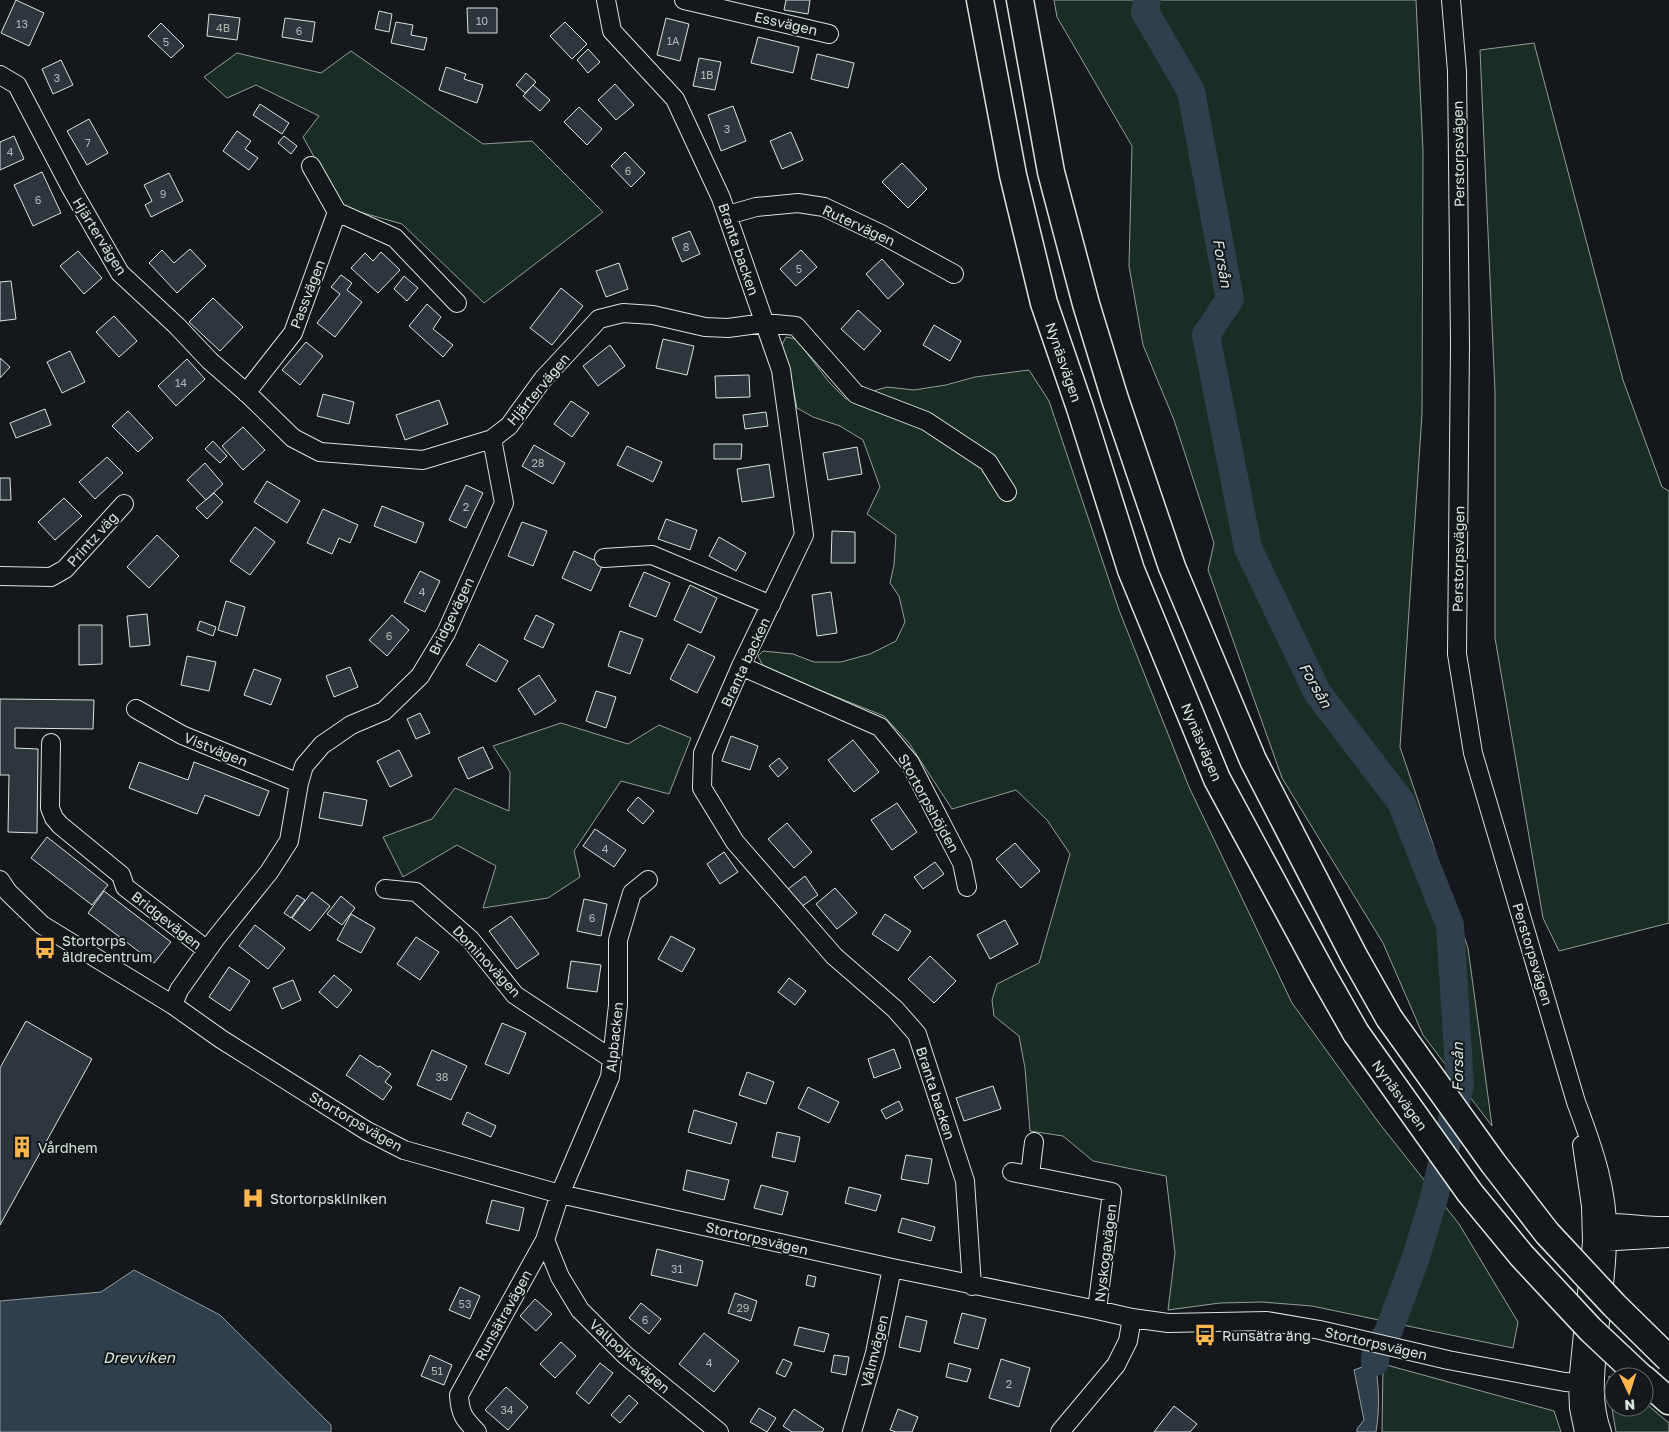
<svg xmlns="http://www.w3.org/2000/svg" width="1669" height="1432" viewBox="0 0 1669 1432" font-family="'Golos Text',sans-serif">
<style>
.green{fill:#1a2d24;stroke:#939e99}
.water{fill:#2f3f4d;stroke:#939e99}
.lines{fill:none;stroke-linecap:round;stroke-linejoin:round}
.river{stroke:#2f3f4d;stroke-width:28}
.building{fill:#2c363c;stroke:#d8e6dc}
.minor-casing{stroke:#d8e6dc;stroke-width:20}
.highway-casing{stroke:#d8e6dc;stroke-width:29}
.minor{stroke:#14181c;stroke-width:18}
.highway{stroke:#14181c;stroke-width:26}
.highway-bridge-casing{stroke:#d8e6dc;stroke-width:29;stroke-linecap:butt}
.highway-bridge{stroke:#14181c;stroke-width:26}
.labels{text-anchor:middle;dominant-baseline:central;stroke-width:4;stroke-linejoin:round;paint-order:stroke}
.number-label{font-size:11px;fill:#adbab4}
.street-label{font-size:14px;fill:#d8e6dc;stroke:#14181c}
.poi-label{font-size:14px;fill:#d8e6dc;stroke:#14181c;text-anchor:start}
.water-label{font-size:15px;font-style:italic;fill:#d8e6dc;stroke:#14181c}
</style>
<rect width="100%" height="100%" fill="#14181c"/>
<path class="green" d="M1054 0H1416L1423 151 1422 414 1400 747 1468 948 1492 1126 1423 1035 1383 943 1282 778 1208 570 1214 543 1174 420 1143 345 1129 266 1132 146 1057 17Z
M1534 43 1623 380 1662 487 1669 491V923L1559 951 1543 918 1495 638V392L1480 50Z
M351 51 483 144 532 141 603 212 484 303 402 224 342 207 303 137 319 116 256 85 227 98 204 77 237 53 321 73Z
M786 337 796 339 829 382 846 399 887 387 914 390 946 385 975 377 1029 370 1049 401 1119 610 1189 787 1292 1003 1379 1123 1459 1224 1518 1322 1513 1348 1312 1306 1262 1302 1220 1303 1168 1310 1175 1253 1166 1176 1093 1161 1063 1136 1030 1131 1025 1068 1019 1036 994 1016 992 1000 997 984 1039 963 1070 854 1047 820 1016 790 952 809 909 743 884 716 764 668 758 656 763 651 793 654 814 662H841L870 654 896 641 905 622 899 596 890 583 894 565 896 535 867 514 880 487 863 440 840 426 813 417 797 408 790 372 781 347Z
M561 723 628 744 659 725 691 738 669 794 621 781 574 851 580 877 548 898 483 908 496 866 457 845 403 877 383 837 432 819 455 788 509 811 510 772 493 746Z
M1383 1364 1554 1411 1561 1432H1382Z
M1609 1376 1614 1379V1407H1644V1402L1669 1423V1432H1616L1610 1397Z"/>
<path class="water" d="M134 1270 220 1315 331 1425V1432H0V1301L101 1292Z
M1375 1362C1379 1386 1380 1408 1376 1432H1357V1429L1364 1420 1354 1370Z"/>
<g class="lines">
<path class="river" d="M1147 0 1145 12 1191 91 1230 299 1206 335 1248 548 1317 692 1401 802 1450 925 1460 1085 1434 1198 1415 1260 1389 1330 1375 1356V1362"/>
</g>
<path class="building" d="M16 0 44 13 29 46 1 33Z
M786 0H810L808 14 784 10Z
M467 8H497V33H468Z
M379 11 392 14 389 32 375 29Z
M209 14 240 18 237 40 207 36Z
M285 18 315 22 312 42 282 37Z
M666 18 689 24 680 61 657 55Z
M396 22 413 25 411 35 427 38 424 50 391 43Z
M565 22 587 44 572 59 550 36Z
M161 23 184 46 171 58 148 36Z
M758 37 799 47 793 73 751 63Z
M588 49 600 62 588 73 577 60Z
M817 54 854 63 848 88 811 79Z
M699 58 721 62 715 90 693 86Z
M61 60 73 85 53 94 42 69Z
M446 67 466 74 464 79 483 85 477 103 439 90Z
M526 73 536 82 525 93 516 85Z
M615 84 634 105 616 120 598 100Z
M533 85 550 100 540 111 523 96Z
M260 104 289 123 282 134 253 115Z
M733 106 746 141 721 151 708 115Z
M579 107 602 129 587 145 564 122Z
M89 119 108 153 87 165 67 131Z
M237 131 251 141 245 149 258 158 249 170 223 151Z
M791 132 803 160 782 169 770 141Z
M14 136 24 159 0 170V142Z
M284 136 297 146 291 154 278 143Z
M625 152 645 173 631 187 611 166Z
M902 163 927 189 908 208 882 182Z
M42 172 61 213 33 226 14 185Z
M169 173 183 201 151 217 145 205 152 201 144 185Z
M690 231 700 254 682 262 672 238Z
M190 249 206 266 177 293 149 263 162 250 174 263Z
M801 250 817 267 796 286 780 269Z
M78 251 102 278 84 294 60 266Z
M381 252 400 270 378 293 351 268 365 253 373 261Z
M882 259 904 284 888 299 866 274Z
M619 263 628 289 606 297 596 271Z
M341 275 352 283 347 290 362 302 335 337 317 323 340 294 331 287Z
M404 276 418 288 407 301 394 289Z
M11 281 16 319 0 321V282Z
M561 288 583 306 552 345 530 328Z
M213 298 243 327 220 351 189 322Z
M427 304 441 317 433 329 453 345 443 357 409 326Z
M858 310 881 331 864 350 841 329Z
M114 316 137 341 119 357 96 332Z
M934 325 961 341 950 361 923 345Z
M663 339 694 346 687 375 656 368Z
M306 342 323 356 300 385 282 370Z
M610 345 625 366 598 386 583 366Z
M70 351 85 382 62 393 47 362Z
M0 358 10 367 0 378Z
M187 359 205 379 176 406 158 386Z
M749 375 750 397 716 398 715 376Z
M323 394 354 402 349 424 317 416Z
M439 400 448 424 405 440 396 415Z
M571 401 589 413 572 437 554 424Z
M45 409 51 425 16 438 10 423Z
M128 411 153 438 138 452 112 426Z
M766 412 768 426 745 429 743 415Z
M243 427 265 450 243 470 222 446Z
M213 441 227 456 220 463 205 449Z
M714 444H742L741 459H714Z
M534 445 565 463 553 484 522 466Z
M627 446 662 462 653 482 617 465Z
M857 447 862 474 828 480 823 453Z
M107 457 123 473 95 499 79 482Z
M205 463 223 484 206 500 187 480Z
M769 464 774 497 742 502 737 469Z
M0 478H10L11 500H0Z
M267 481 300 501 287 523 254 502Z
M466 485 483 493 466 528 449 520Z
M214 493 223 502 207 519 196 508Z
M64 498 82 516 55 540 38 522Z
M382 506 424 523 416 543 374 526Z
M323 509 358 525 350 543 339 538 332 554 307 543Z
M666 519 697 530 690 550 658 539Z
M522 522 547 531 533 566 508 556Z
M255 527 275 542 250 575 230 561Z
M832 531 855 532V563H831Z
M157 535 179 556 149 588 127 567Z
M719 537 746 553 736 571 709 556Z
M574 551 603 564 591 591 562 578Z
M420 571 440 581 425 612 404 602Z
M644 572 670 583 656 617 629 606Z
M690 585 717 598 701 633 674 620Z
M831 592 837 633 817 636 812 595Z
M226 601 245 607 237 636 218 630Z
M147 614 150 645 130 647 127 616Z
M392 615 409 630 387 656 369 640Z
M536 615 554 624 543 648 524 639Z
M200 621 216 627 213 636 197 630Z
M79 625H102V664L79 665Z
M620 631 643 639 630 674 608 666Z
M479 644 508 661 496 682 466 665Z
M688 644 715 657 697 693 670 679Z
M187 656 216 662 209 691 181 685Z
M350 667 358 687 334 697 326 676Z
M254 669 281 679 271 705 244 695Z
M539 675 556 701 535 715 518 689Z
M596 691 616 697 606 728 586 721Z
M0 699 94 700 93 729 15 728V748L38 749 37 833 8 832 9 775H0Z
M420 713 430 733 416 739 407 719Z
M731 736 758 746 750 770 722 761Z
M853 740 879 772 854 792 828 760Z
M483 747 493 768 468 779 458 758Z
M399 750 412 776 390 787 377 761Z
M779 758 788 768 778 777 769 766Z
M139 762 188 780 194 762 269 791 259 816 205 795 197 814 129 788Z
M324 792 367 800 362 826 319 818Z
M638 797 654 811 643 824 627 810Z
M897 803 917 832 892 850 871 820Z
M787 823 812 852 794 868 768 839Z
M595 829 626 850 614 867 583 846Z
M47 837 108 885 92 905 31 858Z
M1015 843 1040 871 1021 888 996 859Z
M724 852 738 872 720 884 707 864Z
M935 862 944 874 923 889 914 877Z
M805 876 818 895 801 907 788 889Z
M835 888 857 913 837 929 816 904Z
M104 891 171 942 154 963 88 913Z
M312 892 330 906 310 931 292 918Z
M297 895 305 900 291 918 284 913Z
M341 896 355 908 342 925 327 914Z
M584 899 607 904 601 936 577 931Z
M351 914 375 928 361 953 337 940Z
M885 914 911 931 898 951 872 934Z
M511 916 539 954 517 969 489 931Z
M1005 920 1018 944 990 959 977 935Z
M255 925 285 948 268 969 239 946Z
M671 936 695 949 682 972 658 959Z
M416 937 439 952 420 980 397 964Z
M930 956 956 981 934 1003 908 979Z
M571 961 601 965 597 992 567 988Z
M229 967 250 981 230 1011 209 997Z
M334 975 352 990 337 1008 319 992Z
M789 978 806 991 795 1005 778 992Z
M293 980 301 1000 282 1009 273 988Z
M26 1021 92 1059 0 1225V1068Z
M502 1023 526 1033 509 1074 485 1064Z
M894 1049 901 1068 874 1078 868 1059Z
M432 1050 467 1066 451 1100 417 1085Z
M360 1055 378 1067 380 1066 391 1074 385 1082 392 1087 383 1100 346 1075Z
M747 1072 774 1082 766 1104 739 1095Z
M993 1086 1001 1109 964 1121 956 1098Z
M808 1087 839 1102 829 1123 798 1108Z
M899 1101 903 1110 886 1119 881 1110Z
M694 1110 737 1123 731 1144 688 1132Z
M467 1112 496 1126 491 1137 462 1124Z
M777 1132 800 1137 795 1162 772 1157Z
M906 1155 932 1159 928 1184 901 1179Z
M687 1170 729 1180 724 1200 683 1190Z
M761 1185 788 1192 782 1215 754 1208Z
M849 1187 881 1195 876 1211 845 1203Z
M492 1200 524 1208 519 1231 486 1223Z
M902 1218 935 1227 931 1241 898 1232Z
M657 1249 703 1261 697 1286 651 1275Z
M808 1275 816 1277 814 1287 806 1285Z
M460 1287 480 1296 470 1319 449 1310Z
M735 1293 757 1301 751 1321 728 1313Z
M535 1299 552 1314 536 1331 520 1316Z
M641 1303 661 1319 649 1334 629 1318Z
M962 1313 986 1319 978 1349 954 1343Z
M906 1316 927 1321 920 1352 899 1347Z
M799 1327 829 1334 824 1352 794 1345Z
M704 1333 739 1361 714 1392 679 1364Z
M561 1342 576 1356 555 1378 540 1364Z
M430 1355 452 1365 444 1385 421 1376Z
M834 1355 849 1357 846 1375 831 1372Z
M783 1359 792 1363 785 1377 776 1373Z
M1001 1359 1030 1368 1019 1407 989 1398Z
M600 1363 613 1373 589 1404 576 1393Z
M949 1363 971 1369 967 1382 946 1377Z
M506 1387 528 1407 508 1430 485 1410Z
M629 1395 638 1403 620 1423 611 1415Z
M1174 1406 1197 1424 1190 1432H1154Z
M759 1408 776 1418 767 1432 750 1422Z
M794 1409 824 1429 822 1432H792L783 1426Z
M898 1409 918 1417 912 1432H896L890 1430Z"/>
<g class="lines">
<g class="minor-casing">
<path id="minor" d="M606 0 612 31 675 99 721 198 781 370 804 535 741 666 703 753 702 788 735 842 834 956 895 1009 917 1034 965 1181 972 1286
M684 0 829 34
M1451 0 1457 71 1460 344 1457 654 1473 753 1576 1102C1593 1147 1610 1194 1607 1243 1606 1276 1601 1309 1598 1341 1595 1372 1591 1402 1602 1432
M0 75 17 85 71 188 120 273 177 326 210 361 249 395 293 438 320 452 423 460 492 439 509 426 543 379 599 319 623 313 653 315 705 327 728 328 765 323 796 326 856 394 926 421 988 462 1007 492
M311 166 337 212 395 238 457 303
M728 215 756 207 798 203 824 207 881 234 954 274
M246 393 293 333 337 212
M604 558 652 555 771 605
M0 576 51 577 65 569 124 504
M741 666 880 727 910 763 962 863 967 887
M136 709 182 735 299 783
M51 743 50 808 54 818 60 825 121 875 125 887 207 950
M0 880 8 892 42 925 173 1005 221 1039 367 1131 404 1150 560 1194 892 1268 1097 1310 1132 1318 1168 1323 1267 1321 1320 1330 1448 1360 1565 1382 1594 1384
M385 889 416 892 470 939 515 995 612 1059
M173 1005 179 990 216 938 269 872 289 841 299 783 304 766 322 745 351 725 384 711 420 676 446 633 504 503 492 439
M1582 1145 1591 1206 1592 1242 1578 1384 1579 1408 1584 1432
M1012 1172 1112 1192 1097 1310
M1030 1175 1034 1142
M1597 1223C1621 1221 1645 1227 1669 1226
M545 1240 560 1277 580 1310 625 1355 719 1432
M1598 1242 1669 1238
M477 1432C464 1419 460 1414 459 1395L545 1240 560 1194 610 1077 618 1005V940L632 893 648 880
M852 1432 875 1353 892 1268
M1060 1432 1116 1365 1128 1341 1132 1318"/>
</g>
<g class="highway-casing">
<path id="highway" d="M980 0 1013 175 1044 303 1080 408 1131 570 1217 779 1323 975 1356 1033
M1020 0 1051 172 1086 304 1115 399 1172 567 1253 760 1354 956 1389 1018
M1644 1379 1669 1401"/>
</g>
<use href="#minor" class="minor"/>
<use href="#highway" class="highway"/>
<g class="highway-bridge-casing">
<path id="highway-bridge" d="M1389 1018 1493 1163 1547 1233 1614 1305 1669 1359
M1356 1033 1470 1193 1522 1256 1591 1330 1641 1377"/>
</g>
<use href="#highway-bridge" class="highway-bridge"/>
</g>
<defs>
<g id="bus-bare" transform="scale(1.725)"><path d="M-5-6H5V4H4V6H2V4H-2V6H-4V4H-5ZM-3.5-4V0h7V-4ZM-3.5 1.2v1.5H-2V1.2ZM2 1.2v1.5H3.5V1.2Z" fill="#ffb74d" stroke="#14181c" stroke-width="2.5" paint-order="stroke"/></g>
<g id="building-bare" transform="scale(1.725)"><path d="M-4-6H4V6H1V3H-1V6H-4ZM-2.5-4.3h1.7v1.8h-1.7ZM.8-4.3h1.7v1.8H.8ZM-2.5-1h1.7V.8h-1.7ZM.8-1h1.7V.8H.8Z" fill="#ffb74d" stroke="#14181c" stroke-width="2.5" paint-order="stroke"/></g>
<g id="hospital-bare" transform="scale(1.725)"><path d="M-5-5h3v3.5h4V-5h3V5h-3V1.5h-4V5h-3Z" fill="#ffb74d" stroke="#14181c" stroke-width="2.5" paint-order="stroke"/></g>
</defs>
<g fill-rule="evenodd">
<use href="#bus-bare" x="45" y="948"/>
<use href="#building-bare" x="22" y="1147"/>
<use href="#hospital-bare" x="253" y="1198"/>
<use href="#bus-bare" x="1205" y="1335"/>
</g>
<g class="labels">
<g class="number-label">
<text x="482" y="20">10</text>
<text x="22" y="23">13</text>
<text x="223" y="27">4B</text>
<text x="299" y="30">6</text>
<text x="673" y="40">1A</text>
<text x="166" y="41">5</text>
<text x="707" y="74">1B</text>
<text x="57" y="77">3</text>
<text x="727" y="128">3</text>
<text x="88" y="142">7</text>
<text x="10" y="151">4</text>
<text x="628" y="170">6</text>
<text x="163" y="193">9</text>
<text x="38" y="199">6</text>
<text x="686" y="246">8</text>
<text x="799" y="268">5</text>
<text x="181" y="382">14</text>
<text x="538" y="462">28</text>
<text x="466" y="506">2</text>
<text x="422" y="591">4</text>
<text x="389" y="635">6</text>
<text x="605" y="848">4</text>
<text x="592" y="917">6</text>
<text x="442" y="1076">38</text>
<text x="677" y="1268">31</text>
<text x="465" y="1303">53</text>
<text x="743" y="1307">29</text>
<text x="645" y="1319">6</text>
<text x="709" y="1362">4</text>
<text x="437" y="1370">51</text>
<text x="1009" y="1383">2</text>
<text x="507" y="1409">34</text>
</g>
<g class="street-label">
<text transform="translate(786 23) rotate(13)">Essvägen</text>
<text transform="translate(1458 154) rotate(-91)">Perstorpsvägen</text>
<text transform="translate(859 225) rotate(25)">Rutervägen</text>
<text transform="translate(100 236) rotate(58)">Hjärtervägen</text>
<text transform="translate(739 249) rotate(71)">Branta backen</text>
<text transform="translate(307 294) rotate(-69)">Passvägen</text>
<text transform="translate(1064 362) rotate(71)">Nynäsvägen</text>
<text transform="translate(538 389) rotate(-50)">Hjärtervägen</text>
<text transform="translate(92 539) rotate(-48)">Printz väg</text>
<text transform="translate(1458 559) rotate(-89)">Perstorpsvägen</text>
<text transform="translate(451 616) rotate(-64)">Bridgevägen</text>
<text transform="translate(745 662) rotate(-65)">Branta backen</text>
<text transform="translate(1202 742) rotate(67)">Nynäsvägen</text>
<text transform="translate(216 749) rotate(22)">Vistvägen</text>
<text transform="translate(929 803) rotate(61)">Stortorpshöjden</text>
<text transform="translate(167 920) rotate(38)">Bridgevägen</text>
<text transform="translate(1533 954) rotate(73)">Perstorpsvägen</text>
<text transform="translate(487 961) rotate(47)">Dominovägen</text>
<text transform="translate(614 1037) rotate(-84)">Alpbacken</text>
<text transform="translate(936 1093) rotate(72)">Branta backen</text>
<text transform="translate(1400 1095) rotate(54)">Nynäsvägen</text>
<text transform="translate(356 1121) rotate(30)">Stortorpsvägen</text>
<text transform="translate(757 1238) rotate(13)">Stortorpsvägen</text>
<text transform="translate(1105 1253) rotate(-83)">Nyskogavägen</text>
<text transform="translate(503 1315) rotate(-61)">Runsätravägen</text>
<text transform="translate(1376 1343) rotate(13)">Stortorpsvägen</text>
<text transform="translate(874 1351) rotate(-76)">Vålmvägen</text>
<text transform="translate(630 1356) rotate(42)">Vallpojksvägen</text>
</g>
<g class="poi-label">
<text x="62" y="940">Stortorps<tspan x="62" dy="16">äldrecentrum</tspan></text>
<text x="38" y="1147">Vårdhem</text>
<text x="270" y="1198">Stortorpskliniken</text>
<text x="1222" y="1335">Runsätra äng</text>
</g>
<g class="water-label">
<text transform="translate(1223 263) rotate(80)">Forsån</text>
<text transform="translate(1316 685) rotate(60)">Forsån</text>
<text transform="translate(1457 1067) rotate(-90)">Forsån</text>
<text x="139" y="1357">Drevviken</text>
</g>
</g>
<g transform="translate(1629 1392) rotate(176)"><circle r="24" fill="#14181c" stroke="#626a69"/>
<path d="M0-4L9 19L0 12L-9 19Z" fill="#ffb74d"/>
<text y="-8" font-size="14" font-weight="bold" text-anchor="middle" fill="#d8e6dc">N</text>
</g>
</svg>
